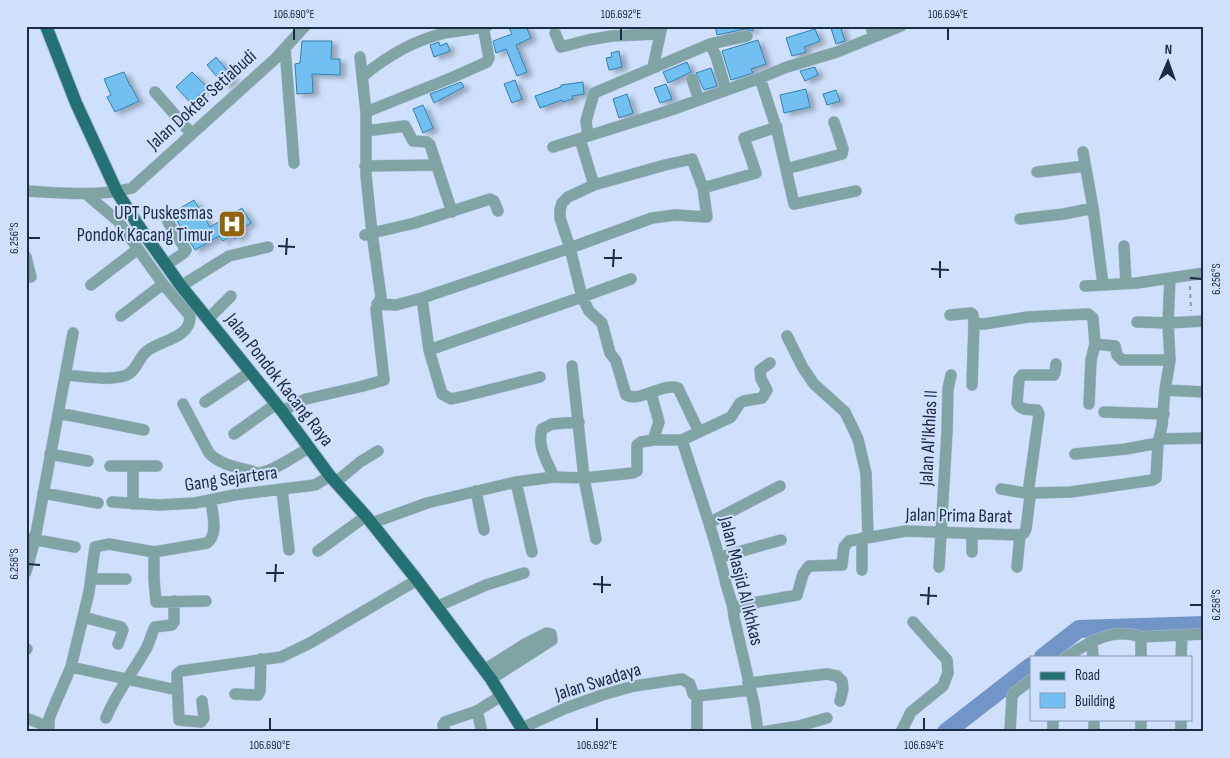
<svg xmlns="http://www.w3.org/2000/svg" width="1230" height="758" viewBox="0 0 1230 758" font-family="'Sofia Sans Condensed',sans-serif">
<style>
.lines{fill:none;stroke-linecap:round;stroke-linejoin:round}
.river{stroke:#7295c8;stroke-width:18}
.building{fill:#72c0f1;stroke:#3181af;filter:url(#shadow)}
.minor-casing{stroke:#aabcd6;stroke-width:12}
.major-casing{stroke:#aabcd6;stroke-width:14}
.path{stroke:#8a9cb6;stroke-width:2;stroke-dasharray:4 4;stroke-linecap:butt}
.minor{stroke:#80a3a4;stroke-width:11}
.major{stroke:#237173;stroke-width:12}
.ticks{fill:none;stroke:#1a2b44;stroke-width:2}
.labels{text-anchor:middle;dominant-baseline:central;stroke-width:4;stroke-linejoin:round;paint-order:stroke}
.street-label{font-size:19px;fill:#1a2b44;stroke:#cee0fb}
.poi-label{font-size:19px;fill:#1a2b44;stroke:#cee0fb;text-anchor:end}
.neatline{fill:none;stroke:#1a2b44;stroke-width:2}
.ticks-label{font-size:12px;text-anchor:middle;fill:#1a2b44}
</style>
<defs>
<filter id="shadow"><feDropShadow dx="5.5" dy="3" stdDeviation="2.5" flood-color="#0004"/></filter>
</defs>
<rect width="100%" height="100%" fill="#cee0fb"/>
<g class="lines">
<path class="river" d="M1043 657 1079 629 1204 625
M946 732 1031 666"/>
</g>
<path class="building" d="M508 26H526L531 38 516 45 527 72 517 76 506 49 496 53 493 41 512 34Z
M715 26H753V31L745 29 717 35Z
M840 26 845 41 836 44 831 28Z
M815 29 820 41 804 47 806 52 792 56 786 38Z
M758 40 766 64 751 69 753 73 731 80 722 51Z
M302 41H332L331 59H340V75L312 74 313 93 297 94 295 64 300 63Z
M439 42 440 46 447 43 450 51 434 57 430 45Z
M619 51 622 67 609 70 606 58 612 57 611 53Z
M216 57 234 79 225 86 207 65Z
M687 62 691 72 668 83 663 72Z
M815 67 818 75 805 81 800 71Z
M711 68 717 86 704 90 696 73Z
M124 72 130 86H131L139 101 115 112 107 97 111 95 104 79Z
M192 72 207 87 191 103 176 87Z
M515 80 522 99 512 103 504 84Z
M461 82 464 87 434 103 430 94Z
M583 82 584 94 572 96 573 99 563 102 562 100 540 108 535 96 561 87V85Z
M666 84 672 99 660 103 654 88Z
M806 89 810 107 784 113 780 95Z
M836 90 840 101 827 105 823 94Z
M627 94 633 113 619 118 613 99Z
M423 105 433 128 423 133 413 109Z
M194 200 210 227 242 208 251 223 242 228 245 233 235 239 232 235 223 241 219 236 195 250 172 213Z"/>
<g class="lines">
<g class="minor-casing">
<path id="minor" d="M555 33 561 47 588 40 612 36 657 34 659 37
M874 37 901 26
M710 44 716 56 726 90
M285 48 294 163
M360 57 366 112V175L372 233 415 223 490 199 494 201 498 211
M653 67 662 26
M363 76C386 57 415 40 445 33 459 30 473 30 487 26
M760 78 777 130 794 204 856 191
M692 79 699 100
M155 92 191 133
M366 112 451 78 487 62 489 58 483 26
M366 131 405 126 413 141 427 142 430 145 452 212
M588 136 586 121 594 93 710 44 747 36
M580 139 594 185
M553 147 668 111 760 78 787 67 837 52 874 37 871 26
M1083 152 1093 208 1103 284
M365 166 436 165
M786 169 842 154 843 149 834 122
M1037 172 1085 166
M703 188 756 173 744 138 777 127
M26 191C62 193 98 197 132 188L275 59 305 26
M1020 219 1064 214 1093 208
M1124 246 1126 283
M26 257 31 277
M166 265 184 253 186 250 168 222
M91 285 138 249
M181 286 229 256 268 247
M1085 286 1137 283 1204 273
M422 298 429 350 442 394 451 399 465 396 540 377
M377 304 396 305 422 298 570 248 652 218 675 215 707 217 703 188 692 159 665 165 594 185 568 197 562 203 560 210V218L570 248 582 297 589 311 602 323 610 353 616 361 626 395C640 403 663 382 678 388L699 432
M950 315 971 313 973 315 974 323 984 324 1028 317 1088 314 1093 318 1095 344 1115 346 1117 355 1122 360H1170
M121 316 163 284
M208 319 231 296
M1137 322 1168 323 1204 321
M787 336 803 368 814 384 845 412 858 439 866 473 868 537
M429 350 582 297 631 279
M572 366 584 478 596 539
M65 375C83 376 106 381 124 376 137 372 138 358 147 351 161 340 191 338 190 316L163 284 118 221 86 194
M972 385 974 323
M1165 390 1204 392
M651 393 659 422 653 440
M205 402 250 372
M183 404 209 453C221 466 242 468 258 473 271 473 296 455 309 448
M1089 404 1091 360 1095 344
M282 411 306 399 363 386 384 380 376 309 381 297 372 233 365 235
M1104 412 1164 414
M58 413 144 430
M234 434 276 404
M1159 439 1204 438
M682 440C697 488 715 535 726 584 729 595 734 606 734 617L754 704 758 732
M50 454 88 461
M1075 454 1126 449 1158 443
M110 466H157
M133 466V504
M554 477C547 461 537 447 542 429L552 424 579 422
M336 482 360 462 378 451
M516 482 532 552
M1001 489 1031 494
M282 490 289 550
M476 491 484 530
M43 493 98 503
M1028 493 1039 414 1037 410C1029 409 1021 411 1017 403L1019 379 1022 375H1054L1055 373 1056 364
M112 502 159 505 195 503 234 495 315 485 330 476
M372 523 427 503 516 482 554 477 584 478 633 473 637 471V445L641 442 653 440H682L731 417 740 403 744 401 762 398 767 390 761 379 760 370 770 363
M709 523 780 486
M26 538 75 547
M862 538V570
M318 551 366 516
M154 552V579L156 602 206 601
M972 552V533
M721 557 781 540
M939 567 947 432 948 389 951 375
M1017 567 1020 535
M26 572 35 539 73 333
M91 579H126
M436 607 486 585 524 573
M734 610 741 605 797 595 803 574 809 566 842 565 844 547 849 541 906 531 1020 535 1024 533 1026 529 1030 497 1034 493 1071 492 1153 480 1156 478 1158 443 1162 426 1165 390 1170 360 1168 323 1170 278
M83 617 121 627 123 630 118 644
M1141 637V657
M1092 641 1093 657
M26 649H27
M1066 657C1089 642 1113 627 1141 637L1204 634
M1181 657 1182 635
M71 667 177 690
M484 670 525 644 547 633 551 634 552 640 491 679
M748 683 827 674 837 676 842 681 843 689 840 701
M235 694 258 695 260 691 261 659
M697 696V732
M202 701 204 718 201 722 179 720 177 679V674L181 671 281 657 310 643 417 580
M26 718 49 727V719L52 711 71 667 89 592 95 547 109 544 154 552 207 543C219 534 212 514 211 500
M106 718C116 693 133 672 146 649 150 642 151 634 155 627L172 625 174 622V601
M1053 719V732
M1094 719V732
M1141 719V732
M522 728 566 708 602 695 634 686 682 679 690 684 693 694 697 696 750 690
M445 732 443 725 445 722 477 711
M482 732 477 711 501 696
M763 732 799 726 827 718
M901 732 911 712 943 686 948 673 947 660 913 622
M1010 732 1012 696 1014 693 1031 680
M1181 732V719"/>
</g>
<g class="major-casing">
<path id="major" d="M46 26 76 103 117 192 140 228 181 286 282 411 330 476 366 516 417 580 491 679 524 732"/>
</g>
<path class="path" d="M1190 286 1191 311"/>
<use href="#minor" class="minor"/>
<use href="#major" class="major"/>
</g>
<path class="ticks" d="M294 40V28M621 40V28M948 40V28M28 238H40M278 246 295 247M286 255 287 238M604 258H622M613 267 614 249M931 269 949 270M940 278V261M1190 278 1202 279M28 564 40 565M266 573H284M275 582 276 564M593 584 611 585M602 593V576M920 595 937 596M928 605 929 587M1190 605H1202M270 730V718M597 730V718M924 730V718"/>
<defs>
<g id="hospital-square" transform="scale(1.4375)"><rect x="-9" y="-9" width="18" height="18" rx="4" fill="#90640c" stroke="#cee0fb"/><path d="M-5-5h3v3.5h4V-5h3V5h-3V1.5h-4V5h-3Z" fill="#fff"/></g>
</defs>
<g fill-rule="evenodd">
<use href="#hospital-square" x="232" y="224"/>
</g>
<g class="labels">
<g class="street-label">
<text transform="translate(202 100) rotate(-42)">Jalan Dokter Setiabudi</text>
<text transform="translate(279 380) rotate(52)">Jalan Pondok Kacang Raya</text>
<text transform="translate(929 438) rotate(-87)">Jalan Al'Ikhlas II</text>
<text transform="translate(231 479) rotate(-8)">Gang Sejartera</text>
<text transform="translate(959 516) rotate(1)">Jalan Prima Barat</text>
<text transform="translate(741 581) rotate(76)">Jalan Masjid Al Ikhkas</text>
<text transform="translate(598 682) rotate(-17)">Jalan Swadaya</text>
</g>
<g class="poi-label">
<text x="213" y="213">UPT Puskesmas<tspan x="213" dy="22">Pondok Kacang Timur</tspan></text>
</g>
</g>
<rect width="1230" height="758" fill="none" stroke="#cee0fb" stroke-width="55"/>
<rect x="1030" y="656" width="162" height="65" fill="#cee0fb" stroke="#8698b2"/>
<rect x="1040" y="672" width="25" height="8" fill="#237173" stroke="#8698b2"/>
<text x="1075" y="680" font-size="15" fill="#1a2b44">Road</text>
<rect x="1040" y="693" width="25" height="15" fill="#72c0f1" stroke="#8698b2"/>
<text x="1075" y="706" font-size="15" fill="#1a2b44">Building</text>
<g transform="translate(1168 62) rotate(2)" stroke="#cee0fb" stroke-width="4" paint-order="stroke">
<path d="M0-4L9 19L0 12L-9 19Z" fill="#1a2b44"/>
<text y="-8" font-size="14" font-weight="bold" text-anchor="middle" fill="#1a2b44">N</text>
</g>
<rect x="28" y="28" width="1174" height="702" class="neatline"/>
<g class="ticks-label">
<text x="294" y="18">106.690°E</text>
<text x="621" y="18">106.692°E</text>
<text x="948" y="18">106.694°E</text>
<text transform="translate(14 238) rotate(-90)" y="4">6.256°S</text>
<text transform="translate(1216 279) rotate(-90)" y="4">6.256°S</text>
<text transform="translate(14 564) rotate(-90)" y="4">6.258°S</text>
<text transform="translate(1216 605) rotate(-90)" y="4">6.258°S</text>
<text x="270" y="749">106.690°E</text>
<text x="597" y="749">106.692°E</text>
<text x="924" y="749">106.694°E</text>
</g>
</svg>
